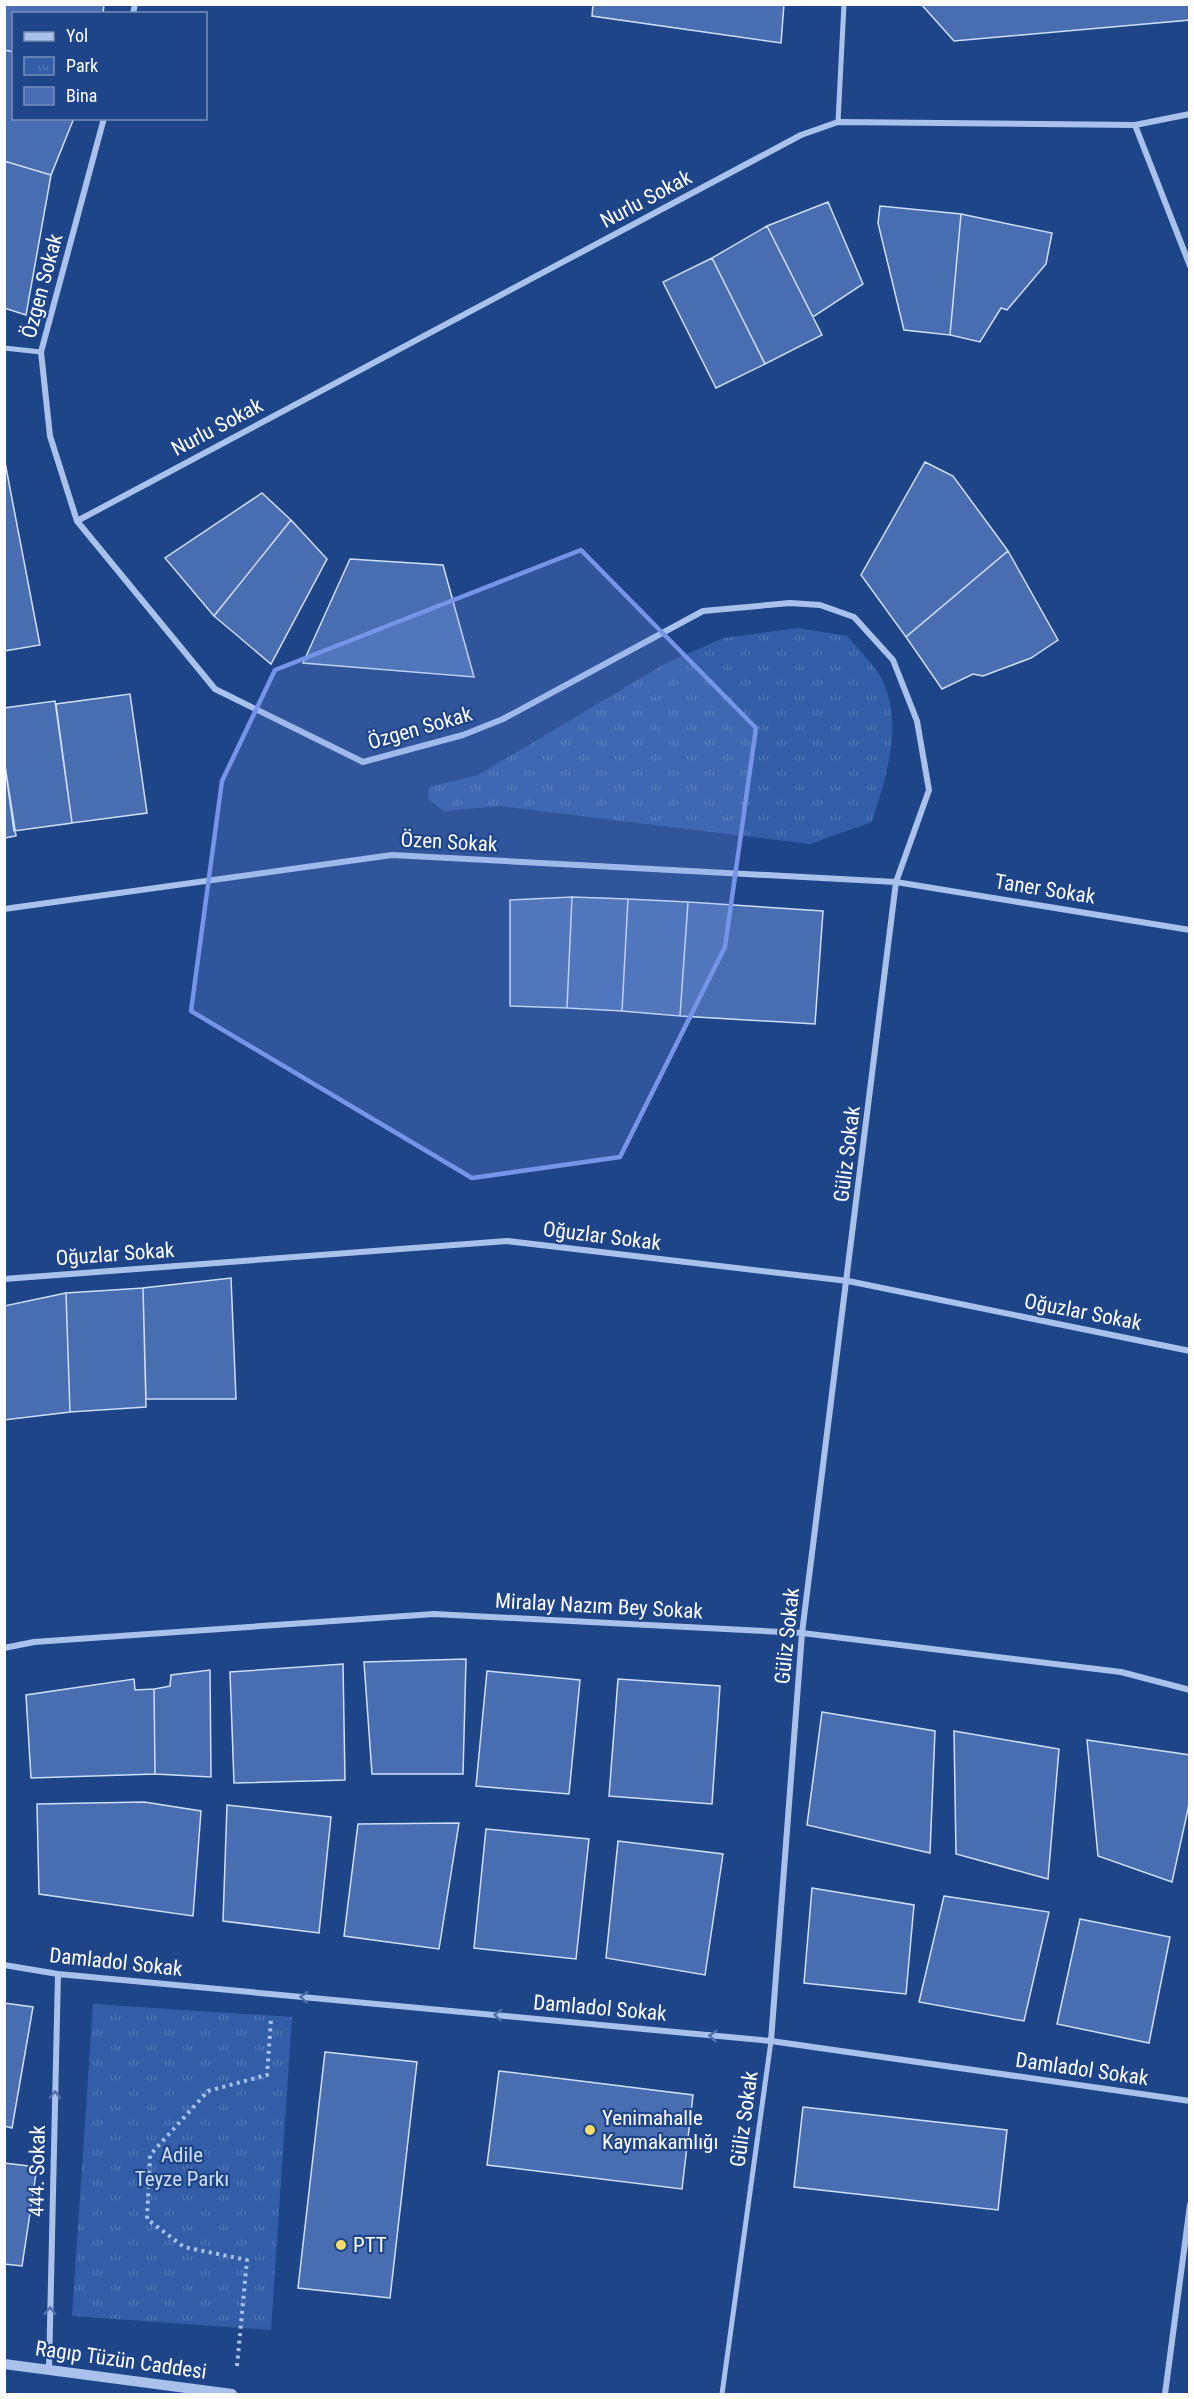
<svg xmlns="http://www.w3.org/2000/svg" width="1194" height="2399" viewBox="0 0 1194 2399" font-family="'Roboto Condensed',sans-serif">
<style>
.park{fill:url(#park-tufts)}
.building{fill:#486eb1;stroke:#cfdef8;stroke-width:1.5}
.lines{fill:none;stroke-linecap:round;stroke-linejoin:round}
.path{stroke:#aac2eb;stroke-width:4;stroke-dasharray:3 4.5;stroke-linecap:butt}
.pedestrian{stroke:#aac2eb;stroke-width:5}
.minor{stroke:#aac2eb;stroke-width:6}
.tertiary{stroke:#aac2eb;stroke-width:10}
.oneway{stroke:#5071ab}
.marked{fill:#7795e8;fill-opacity:0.2;stroke:#7795e8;stroke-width:4.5;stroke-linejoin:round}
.poi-dot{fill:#f9dc6a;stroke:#1f4589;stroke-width:2}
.labels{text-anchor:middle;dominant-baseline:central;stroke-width:4.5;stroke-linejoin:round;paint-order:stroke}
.street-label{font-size:21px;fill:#fff;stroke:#1f4589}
.poi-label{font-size:21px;fill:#fff;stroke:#1f4589;text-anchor:start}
.park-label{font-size:21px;fill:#cfdef8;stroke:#1f4589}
</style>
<defs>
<pattern id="park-tufts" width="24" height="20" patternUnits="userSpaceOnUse" patternTransform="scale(1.5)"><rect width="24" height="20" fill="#335da6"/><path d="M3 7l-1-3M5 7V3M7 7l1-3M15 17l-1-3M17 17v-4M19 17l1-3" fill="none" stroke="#5275b3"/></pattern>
</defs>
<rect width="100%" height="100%" fill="#1f4589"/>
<path class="park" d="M798 628 847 636C858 649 874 664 882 679 904 725 886 777 872 822L810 844 499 806 444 811 428 799 429 787 478 775 668 662 724 638Z
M93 2004 292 2017 271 2330 72 2316Z"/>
<path class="building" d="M4 4H104L103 14H14V52L4 50Z
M593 4H784L781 43 592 16Z
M921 4H1190V20L954 41Z
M4 50 14 52V118H74L51 175 4 161Z
M4 161 51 175 26 315 4 308Z
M828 202 863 284 813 317 767 226Z
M880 206 961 214 950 335 904 330 878 223Z
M961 214 1052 233 1046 264 1007 310 1001 308 980 342 950 335Z
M767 226 822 335 765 364 712 258Z
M712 258 765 364 716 388 663 282Z
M4 457 40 645 4 651Z
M925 462 953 476 1008 551 906 637 861 575Z
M262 493 291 520 214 616 165 558Z
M291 520 327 559 271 664 214 616Z
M1008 551 1058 640 1031 658 983 676 973 674 942 689 906 637Z
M350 559 443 565 474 677 303 663Z
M130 694 147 813 72 823 56 704Z
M55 701 72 823 14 831 4 759V708Z
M4 759 16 836 4 838Z
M572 897 628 899 622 1011 567 1008Z
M572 897 567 1008 510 1006V900Z
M628 899 688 902 680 1016 622 1011Z
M688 902 823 911 815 1024 680 1016Z
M231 1278 236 1399H146L143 1288Z
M143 1288 146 1407 70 1412 66 1293Z
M66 1293 70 1412 4 1420V1306Z
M466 1659 463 1774H372L364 1662Z
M343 1664 345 1780 234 1783 230 1672Z
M210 1670 211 1777 155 1774 154 1689 170 1686 171 1675Z
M487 1671 580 1680 569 1794 476 1786Z
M134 1679 135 1690 154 1689 155 1774 31 1778 26 1695Z
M618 1679 720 1686 712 1804 609 1796Z
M822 1712 935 1731 930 1853 807 1825Z
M954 1731 1059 1749 1048 1879 956 1854Z
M1087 1740 1190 1755V1800L1172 1882 1098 1856Z
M144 1802 201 1811 193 1916 39 1894 37 1804Z
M227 1805 331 1817 319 1933 223 1921Z
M459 1823 439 1949 344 1936 358 1824Z
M486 1829 589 1839 576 1959 474 1948Z
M618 1841 723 1854 705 1975 606 1958Z
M812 1888 914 1905 906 1994 804 1983Z
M944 1896 1049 1912 1024 2021 919 2002Z
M1080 1919 1170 1937 1149 2043 1057 2024Z
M4 2003 33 2007 12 2128 4 2126Z
M325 2052 417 2062 390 2298 298 2288Z
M499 2071 693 2095 682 2189 487 2165Z
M803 2107 1007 2130 998 2210 794 2187Z
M4 2163 37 2167 22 2266 4 2264Z"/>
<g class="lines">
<path class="path" d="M237 2366 247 2260 184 2247 147 2219 150 2155 208 2091 267 2075 271 2019"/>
<path class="pedestrian" d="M838 122 844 4
M4 348 41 352
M722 2394 771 2041"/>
<path class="minor" d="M133 14 135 4
M104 118 41 352 50 436 77 521 215 689 363 762 463 735 503 719 703 611 790 603 820 605 854 617 893 660 917 721 929 790 896 882 802 1633 771 2041
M1135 125 1190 266
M77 521 801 135 838 122 1135 125 1190 114
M4 909 392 855 896 882 1190 930
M4 1279 507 1241 848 1281 1190 1351
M4 1648 34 1642 434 1614 802 1633 1121 1672 1190 1690
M4 1965 58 1974 771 2041 1190 2101
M49 2369 58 1974
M1165 2394 1190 2205"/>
<path class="tertiary" d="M4 2364 232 2394"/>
</g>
<defs><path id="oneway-chevron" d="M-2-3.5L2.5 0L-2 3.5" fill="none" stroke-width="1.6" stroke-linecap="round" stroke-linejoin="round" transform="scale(1.5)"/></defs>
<g class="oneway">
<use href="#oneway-chevron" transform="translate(304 1997) rotate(-175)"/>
<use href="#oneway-chevron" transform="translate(498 2015) rotate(-175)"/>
<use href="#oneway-chevron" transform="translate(713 2036) rotate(-175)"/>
<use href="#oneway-chevron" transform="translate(55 2095) rotate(-89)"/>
<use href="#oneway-chevron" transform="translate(50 2311) rotate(-89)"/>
</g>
<path class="marked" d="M581 550 756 728 725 947 620 1157 472 1178 191 1011 222 781 275 670Z"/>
<g class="poi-dot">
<circle cx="590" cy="2130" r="6"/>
<circle cx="341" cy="2245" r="6"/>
</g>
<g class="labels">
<g class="street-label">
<text transform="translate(646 199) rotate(-28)">Nurlu Sokak</text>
<text transform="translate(42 286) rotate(-75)">Özgen Sokak</text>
<text transform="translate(217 427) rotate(-28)">Nurlu Sokak</text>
<text transform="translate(420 728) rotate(-16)">Özgen Sokak</text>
<text transform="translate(449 842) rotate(3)">Özen Sokak</text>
<text transform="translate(1045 889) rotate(9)">Taner Sokak</text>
<text transform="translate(847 1154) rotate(-83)">Güliz Sokak</text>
<text transform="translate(602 1236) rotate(7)">Oğuzlar Sokak</text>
<text transform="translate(115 1254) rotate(-4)">Oğuzlar Sokak</text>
<text transform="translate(1083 1312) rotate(11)">Oğuzlar Sokak</text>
<text transform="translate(599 1606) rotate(3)">Miralay Nazım Bey Sokak</text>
<text transform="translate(787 1636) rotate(-84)">Güliz Sokak</text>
<text transform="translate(116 1962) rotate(6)">Damladol Sokak</text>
<text transform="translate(600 2008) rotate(5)">Damladol Sokak</text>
<text transform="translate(1082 2069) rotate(8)">Damladol Sokak</text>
<text transform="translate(744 2119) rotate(-82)">Güliz Sokak</text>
<text transform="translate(37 2171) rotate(-89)">444. Sokak</text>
<text transform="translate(121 2360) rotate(8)">Ragıp Tüzün Caddesi</text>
</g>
<g class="poi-label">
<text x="602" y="2118">Yenimahalle<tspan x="602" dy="24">Kaymakamlığı</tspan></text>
<text x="353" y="2245">PTT</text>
</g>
<g class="park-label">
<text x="182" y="2155">Adile<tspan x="182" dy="24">Teyze Parkı</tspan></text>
</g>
</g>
<rect width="1194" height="2399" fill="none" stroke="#ffffff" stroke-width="12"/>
<rect x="12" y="12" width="195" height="108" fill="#1f4589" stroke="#798fb8" stroke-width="1.5"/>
<rect x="24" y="32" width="30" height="9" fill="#aac2eb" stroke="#798fb8" stroke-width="1.5"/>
<text x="66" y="42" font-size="18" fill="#ffffff">Yol</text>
<rect x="24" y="57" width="30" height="18" fill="url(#park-tufts)" stroke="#798fb8" stroke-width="1.5"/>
<text x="66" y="72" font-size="18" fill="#ffffff">Park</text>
<rect x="24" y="87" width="30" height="18" fill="#486eb1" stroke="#798fb8" stroke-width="1.5"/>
<text x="66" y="102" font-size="18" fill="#ffffff">Bina</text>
</svg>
